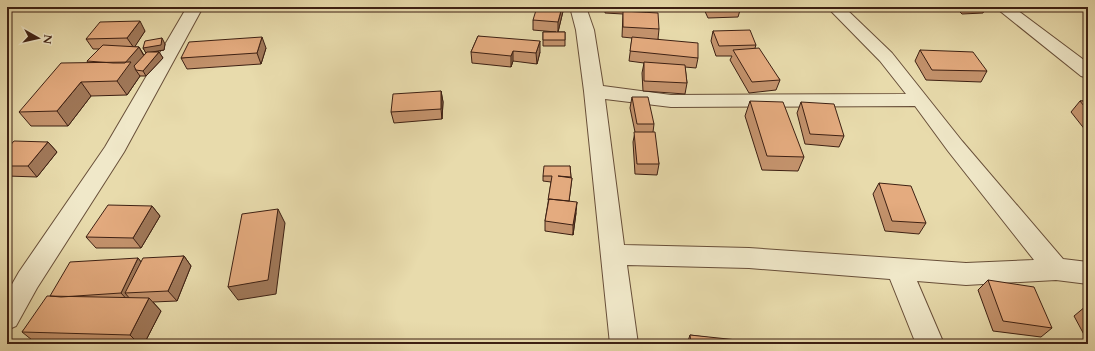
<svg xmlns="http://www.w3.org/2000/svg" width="1095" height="351" viewBox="0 0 1095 351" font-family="Cardo,serif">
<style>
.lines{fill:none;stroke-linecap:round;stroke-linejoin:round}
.minor-casing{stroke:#684f39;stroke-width:2}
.minor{fill:#f0e8c9;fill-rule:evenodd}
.wall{fill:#c4936d;stroke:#3d2013}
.shaded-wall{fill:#a07859;stroke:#3d2013}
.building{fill:#e4ab7f;stroke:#3d2013}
</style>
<rect width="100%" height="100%" fill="#e8dbac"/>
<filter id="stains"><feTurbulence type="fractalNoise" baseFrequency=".005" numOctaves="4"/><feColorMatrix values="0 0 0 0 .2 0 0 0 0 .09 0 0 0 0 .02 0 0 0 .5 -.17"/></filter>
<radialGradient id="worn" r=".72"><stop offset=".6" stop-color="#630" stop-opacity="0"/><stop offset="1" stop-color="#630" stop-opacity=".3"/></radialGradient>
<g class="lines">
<g class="minor-casing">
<path id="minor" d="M187 7H203L124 152 37 288 16 326 7 330V293L19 272 105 147Z
M570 7H586L594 30 603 86 671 95 906 94 880 61 827 7H844L892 53 962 141 1063 259 1088 262V284L1056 280 966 285 917 281 944 344H916L890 279 749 268 627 265 638 344H610L584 91 576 30ZM605 99 671 107 915 106 948 151 1034 260 966 263 749 248 624 245Z
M995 7H1013L1088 63V78L1081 76Z"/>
</g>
<use href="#minor" class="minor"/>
</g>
<path class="wall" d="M564 7 558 32H565V46H543V32H556L533 30V20Z
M605 7H645V12L659 29 658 39 698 58 696 68 685 67 687 83 685 94 643 91 642 73 644 63 629 61 632 38 622 37 623 14 605 13Z
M703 7H741L738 17 708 18Z
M955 7H986L983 13 962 14Z
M145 31 134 47H139L144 55 146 53 143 48 165 44 164 50 153 52H159L163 58 146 76H140L127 95 91 96 68 126H31L19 112 88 63 87 61 99 49H93L86 39Z
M713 31 756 45 755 48 780 80 776 90 749 93 730 60 732 56H716L711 41Z
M478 36 540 52 537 64 513 61 511 67 472 63 471 52Z
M266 48 261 64 187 69 181 58Z
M920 50 987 71 981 82 926 80 915 61Z
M441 91 443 102 442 119 394 123 391 112Z
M632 97 654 124 653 132 659 164 657 175 635 174 633 142 635 132 630 108Z
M750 101 804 157 798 171 762 170 745 116Z
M1080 101H1088V131H1086L1071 112Z
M801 102 844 136 839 147 805 144 797 113Z
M48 142 57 152 37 177 7 176V149Z
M570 166 571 178H572L569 201 576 213 573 235 545 231V221L548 203 551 182 543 181V176Z
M879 183 926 223 919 234 885 231 873 194Z
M152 206 160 216 141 248H96L86 237Z
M184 256 191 266 177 301 153 302 161 311 144 344H37L22 332 50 296 138 258 141 262Z
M988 280 1052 328 1041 337 993 331 978 290Z
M1086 306 1088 307V342L1074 316Z
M690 335 757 344H687Z"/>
<path class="shaded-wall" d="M562 7H564L558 32V22Z
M140 21 145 31 134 48 127 38Z
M262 37 266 48 261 64 257 53Z
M162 38 165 44 164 50 146 53 143 48Z
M540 41V52L537 64 536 53Z
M139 47 145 58 135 69 140 76 127 95 117 81 124 63Z
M513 51V61L511 67V56Z
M159 52 163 58 146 76 143 71Z
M81 82 91 96 68 126 57 111Z
M441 91 443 102 442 119 441 109Z
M48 142 57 152 37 177 28 166Z
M577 202 576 213 573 235V225Z
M152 206 160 216 141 248 133 238Z
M278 209 285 223 276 294 238 300 228 287Z
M184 256 191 266 177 301 168 291Z
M138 258 146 268 125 293 131 300 130 303 121 293Z
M149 298 161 311 144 344H139L130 335Z"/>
<path class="building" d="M537 7H562L558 22 533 20Z
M709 7H734L710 8Z
M963 7H986L965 8Z
M623 11 658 13 659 29 623 27Z
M140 21 127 38 86 39 100 22Z
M750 30 756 45 719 46 713 31Z
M543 32H565V40H543Z
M478 36 540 41 536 53 513 51 511 56 471 52Z
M262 37 257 53 181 58 189 42Z
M632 37 698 43V58L630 51Z
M162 38 161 45 143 48 145 41Z
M103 45 139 47 125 63H113L87 61Z
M759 48 780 80 752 82 733 50Z
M920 50 973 52 987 71 932 70Z
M147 52H159L143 71 136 70 134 66Z
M131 62 117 81 81 82 57 111 19 112 61 63Z
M644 62 685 65 687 83 644 81Z
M441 91V109L391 112 393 94Z
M632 97H648L654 124H637Z
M750 101 783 102 804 157 767 156Z
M1080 101H1088V111Z
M801 102 834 104 844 136 810 134Z
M634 132H655L659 164H637Z
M14 141 48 142 28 166H7V149Z
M544 166H570L571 177 558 176 572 178 569 201 549 199V200H548L552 176H543Z
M879 183 911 186 926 223 892 221Z
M549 199 577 202 573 225 545 221Z
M108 205 152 206 133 238 86 237Z
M278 209 268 280 228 287 242 214Z
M184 256 168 291 125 293 143 258Z
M138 258 121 293 61 297 50 296 70 262Z
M988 280 1034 287 1052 328 1003 321Z
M47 296 149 298 130 335 22 332Z
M690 335 756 342 757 344H691Z"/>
<rect width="1095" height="351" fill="none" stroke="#e8dbac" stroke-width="24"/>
<rect x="8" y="8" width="1079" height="335" fill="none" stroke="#3d2013" stroke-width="2"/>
<rect x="12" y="12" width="1071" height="327" fill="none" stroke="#3d2013"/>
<g transform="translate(38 38) rotate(98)" stroke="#f0e8c9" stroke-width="3" paint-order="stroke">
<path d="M0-3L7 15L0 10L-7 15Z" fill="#3d2013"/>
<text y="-6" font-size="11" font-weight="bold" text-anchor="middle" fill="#3d2013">N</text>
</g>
<rect width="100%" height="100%" filter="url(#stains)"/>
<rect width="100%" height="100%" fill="url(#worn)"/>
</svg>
